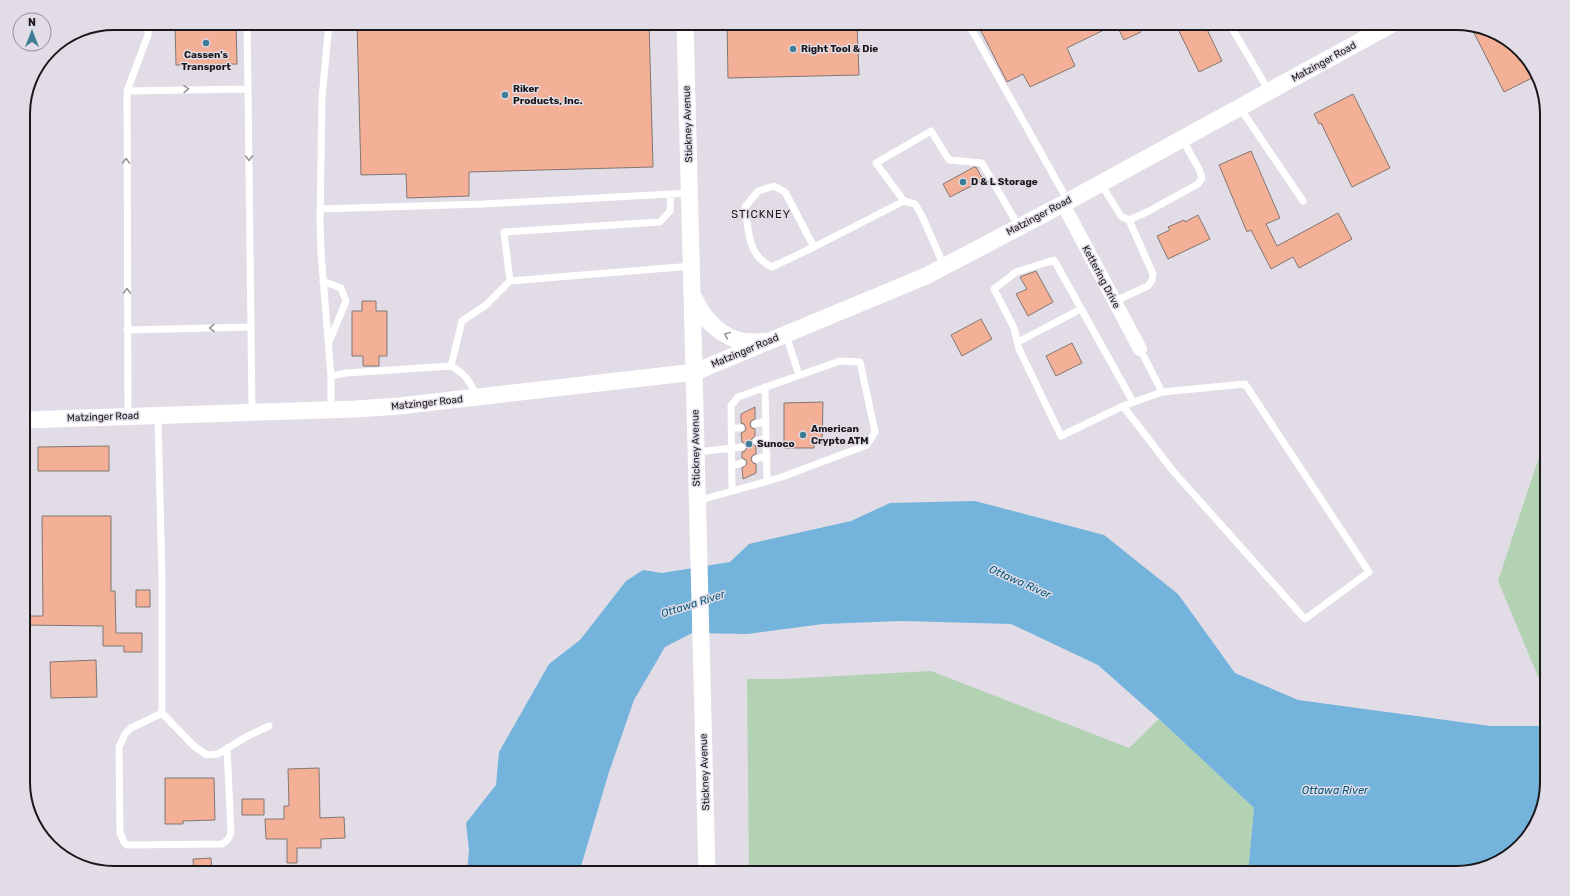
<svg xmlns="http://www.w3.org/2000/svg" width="1570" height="896" viewBox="0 0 1570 896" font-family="Rubik,sans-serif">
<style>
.green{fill:#b3d2b3}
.water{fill:#73b3dc}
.building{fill:#f4b096;stroke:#827672}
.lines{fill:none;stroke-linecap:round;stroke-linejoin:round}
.service{stroke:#fff;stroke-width:7}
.minor{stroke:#fff;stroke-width:14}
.tertiary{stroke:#fff;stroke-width:17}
.oneway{stroke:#989798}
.poi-dot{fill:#407d94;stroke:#e1dce6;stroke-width:1.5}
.labels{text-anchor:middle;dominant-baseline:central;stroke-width:3;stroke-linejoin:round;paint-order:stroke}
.poi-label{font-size:10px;font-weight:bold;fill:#19171a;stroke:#e1dce6;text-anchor:start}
.street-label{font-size:10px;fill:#19171a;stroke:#e1dce6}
.neighbourhood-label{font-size:11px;letter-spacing:1px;fill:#19171a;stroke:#e1dce6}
.water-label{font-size:11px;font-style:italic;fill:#065980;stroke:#e1dce6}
.rim{fill:none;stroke:#19171a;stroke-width:2}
</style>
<rect width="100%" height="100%" fill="#e1dce6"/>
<path class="green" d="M1547 454V698L1498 581 1539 457Z
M931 671 1129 748 1159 719 1254 808 1248 873H749L747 679H784Z"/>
<path class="water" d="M975 501 1104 535 1178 594 1235 673 1298 700 1490 726H1547V783L1535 827 1502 861 1457 873H1248L1254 808 1159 719 1098 665 1011 624 902 621 823 624 747 634 692 633 665 647 634 700 609 772 579 873H467L469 850 466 823 496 785 499 752 549 664 580 640 626 581 643 570 662 573 730 562 749 544 851 521 890 503Z"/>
<path class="building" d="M175 23H236L237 64 176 65Z
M357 23H649L653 167 469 172V196L407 198 406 174 361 175Z
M727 23H857L859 75 728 78Z
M977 23H1136L1141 32 1124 40 1116 24 1067 48 1075 66 1030 87 1023 74 1007 82Z
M1175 23H1204L1222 61 1199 72Z
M1471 27 1502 35 1532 63 1536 76 1504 92Z
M1353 94 1390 168 1352 187 1321 123 1319 124 1314 114Z
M1251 151 1280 218 1266 224 1277 246 1338 213 1352 239 1299 268 1293 257 1271 269 1251 230 1247 232 1219 165Z
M974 167H976L983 180 950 197 943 184Z
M1198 215 1210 239 1168 259 1157 236 1170 230 1168 227 1184 220 1185 222Z
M1036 271 1053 302 1028 316 1016 294 1027 289 1020 277Z
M362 301H376V311H387V356H379V366H363V356H352V311H362Z
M981 319 992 339 962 356 951 335Z
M1072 343 1082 363 1056 376 1046 356Z
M823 402 822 444H814V448H784V403Z
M755 407V419L751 421 750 425 752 428 755 429V436L751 440 752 444 756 446V454L752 456 751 460 753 463 756 464V473L743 479 742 468 747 464 746 460 742 458V452L745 451 747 447 746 444 742 442 741 433 745 431 746 428 744 424 741 423V414Z
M109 446V471H38V447Z
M42 516H111V591H115L116 633H142V652H124V646H103V626L24 625V616H43Z
M136 590H150V607H136Z
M96 660 97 697 51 698 50 662Z
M319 768 320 818 344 817 345 838 321 839V848H297V863H287V839H266L265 819H284V806H289L288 769Z
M165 778H214L215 820 183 821V824H165Z
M242 799H264V815H242Z
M211 858 212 873H194L193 859Z"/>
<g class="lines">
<path class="service" d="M247 23 248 89
M329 23 322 98 320 221 321 253 331 376V410
M968 23 1068 201
M1229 23 1269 91
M127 91 148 35V23
M1240 108 1303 201
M1101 184 1121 216 1129 220 1147 212 1198 184 1202 178 1199 169 1182 139
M320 209 483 204 690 193
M814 247 785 192 774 186 758 191 745 207C749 232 747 255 772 267L814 247 904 201
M944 266 922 216 915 204 904 201 876 163 931 131 949 160 982 163 1019 227
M323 281 341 288 346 301 329 342
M510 281 504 232 660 222 670 211 671 194
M1115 301 1148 286 1152 280 1153 274 1129 220
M127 330 251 327
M786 335 799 375
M1018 342 1081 309
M451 366 462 321 486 305 510 281 692 266
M331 376 346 373 451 366C466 374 469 381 477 396
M765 387 767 481
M1133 402 1054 260 1016 272 994 289 1014 328 1019 349 1061 436 1123 406 1162 392
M1123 406 1173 471 1305 619 1369 572 1245 384 1162 392 1140 349
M128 416 127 91 248 89 252 412
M158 416 162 580V713L194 746 207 755 218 754 246 737 269 726
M755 424 766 421
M732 428H741
M756 441 766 438
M697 452 742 447
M756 459 767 456
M732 466 742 463
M697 501 782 477 867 445 875 432 860 362 840 361 738 397 731 406 732 491
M162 713 131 728 125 734 119 747 120 833 124 842 127 845 222 844C228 841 230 838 231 832L227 748"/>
<path class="minor" d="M1063 204 1140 349"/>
<path class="tertiary" d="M685 23 707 873
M694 298C706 325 731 347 763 341
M23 420 356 409 399 406 695 372 926 276 1063 204 1394 23"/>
</g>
<defs><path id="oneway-chevron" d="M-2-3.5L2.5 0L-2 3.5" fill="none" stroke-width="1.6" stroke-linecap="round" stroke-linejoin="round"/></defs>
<g class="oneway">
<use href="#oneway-chevron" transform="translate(186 89) rotate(-1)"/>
<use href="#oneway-chevron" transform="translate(249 158) rotate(89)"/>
<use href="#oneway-chevron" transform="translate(126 161) rotate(-90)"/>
<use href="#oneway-chevron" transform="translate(127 291) rotate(-90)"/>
<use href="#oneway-chevron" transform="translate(212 328) rotate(179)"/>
<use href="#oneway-chevron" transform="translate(727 335) rotate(-157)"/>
</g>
<g class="poi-dot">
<circle cx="206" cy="43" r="4"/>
<circle cx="793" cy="49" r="4"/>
<circle cx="505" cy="95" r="4"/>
<circle cx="963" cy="182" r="4"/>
<circle cx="803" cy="435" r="4"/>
<circle cx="749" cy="444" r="4"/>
</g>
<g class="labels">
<g class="poi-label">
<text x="801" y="49">Right Tool &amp; Die</text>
<text x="206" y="55" text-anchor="middle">Cassen's<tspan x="206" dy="12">Transport</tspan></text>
<text x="513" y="89">Riker<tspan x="513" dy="12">Products, Inc.</tspan></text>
<text x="971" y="182">D &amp; L Storage</text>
<text x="811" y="429">American<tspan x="811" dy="12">Crypto ATM</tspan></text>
<text x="757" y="444">Sunoco</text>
</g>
<g class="street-label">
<text transform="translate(1324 62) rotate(-29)">Matzinger Road</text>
<text transform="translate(688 124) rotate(-92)">Stickney Avenue</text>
<text transform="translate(1039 216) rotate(-28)">Matzinger Road</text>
<text transform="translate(1101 277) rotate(62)">Kettering Drive</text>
<text transform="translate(745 351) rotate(-23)">Matzinger Road</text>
<text transform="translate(427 403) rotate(-6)">Matzinger Road</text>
<text transform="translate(103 417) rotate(-2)">Matzinger Road</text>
<text transform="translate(696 448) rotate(-91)">Stickney Avenue</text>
<text transform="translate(705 772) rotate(-92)">Stickney Avenue</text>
</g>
<g class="neighbourhood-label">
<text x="761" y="214">STICKNEY</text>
</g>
<g class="water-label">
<text transform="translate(1020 582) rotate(24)">Ottawa River</text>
<text transform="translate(693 604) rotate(-18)">Ottawa River</text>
<text x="1335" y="790">Ottawa River</text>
</g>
</g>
<path d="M0 0H1570V896H0ZM114 30H1456A84 84 0 0 1 1540 114V782A84 84 0 0 1 1456 866H114A84 84 0 0 1 30 782V114A84 84 0 0 1 114 30Z" fill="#e1dce6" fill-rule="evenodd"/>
<path class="rim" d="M114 30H1456A84 84 0 0 1 1540 114V782A84 84 0 0 1 1456 866H114A84 84 0 0 1 30 782V114A84 84 0 0 1 114 30Z"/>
<g transform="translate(32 32)"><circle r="19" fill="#e1dce6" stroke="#918d94"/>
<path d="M0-3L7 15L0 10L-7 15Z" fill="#407d94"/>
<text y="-6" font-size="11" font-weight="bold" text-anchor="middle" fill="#19171a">N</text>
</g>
</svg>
